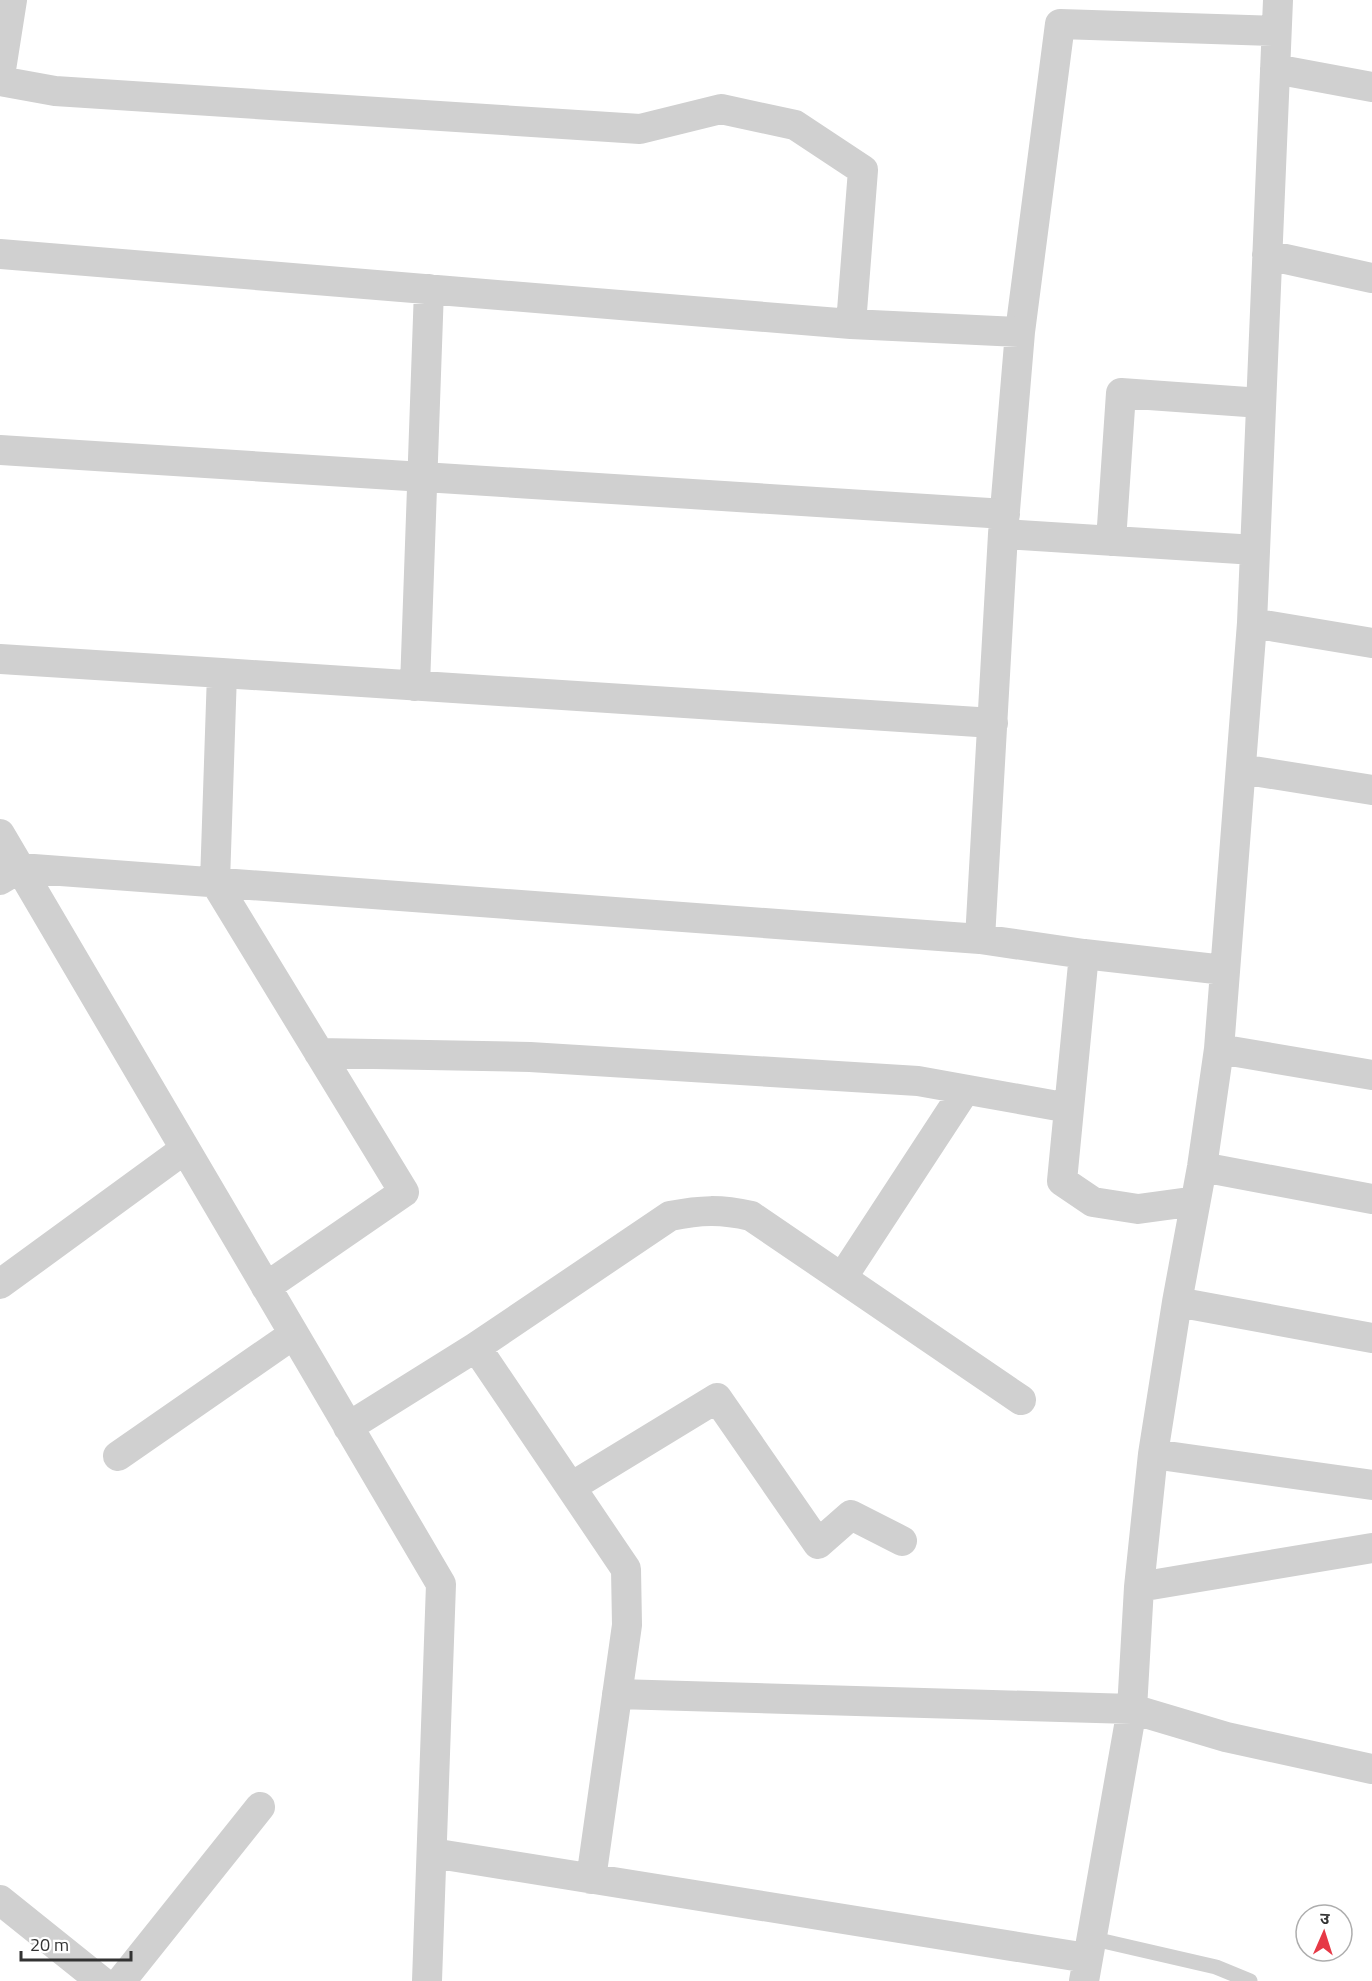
<svg xmlns="http://www.w3.org/2000/svg" width="1372" height="1981" viewBox="0 0 1372 1981" font-family="'Titillium Web','Noto Sans Devanagari',sans-serif">
<style>
.lines{fill:none;stroke-linecap:round;stroke-linejoin:round}
.lane{stroke:#d0d0d0;stroke-width:15}
.street{stroke:#d0d0d0;stroke-width:30}
</style>
<rect width="100%" height="100%" fill="#fff"/>
<g class="lines">
<path class="lane" d="M1090 1938 1216 1967 1250 1981"/>
<path class="street" d="M1275 69 1372 87
M0 76 12 0
M0 81 55 91 640 129 721 109 795 125 863 170 851 324 0 254
M1267 255 1372 278
M851 324 1020 332 1060 24 1276 31
M1020 332 1003 534 1255 550
M0 450 1005 514
M1003 534 980 939 1084 954 1224 970
M1111 541 1121 393 1261 403
M1252 623 1372 643
M0 659 222 673 215 882 404 1192 266 1287
M222 673 993 723
M415 686 429 289
M1241 769 1372 790
M0 834 441 1584 427 1981
M0 880 20 868 980 939
M1084 954 1062 1181 1093 1202 1138 1209 1182 1203H1195
M1219 1049 1372 1075
M319 1053 530 1057 918 1081 1069 1108
M1202 1167 1372 1199
M842 1278 965 1090
M0 1284 185 1149
M1177 1302 1372 1338
M476 1347 626 1569 627 1625 591 1879
M348 1427 476 1347 670 1216C701 1210 720 1209 751 1216L1021 1400
M1153 1454 1372 1485
M118 1456 294 1334
M571 1487 717 1398 818 1544 851 1515 902 1541
M1139 1587 1372 1548
M617 1694 1132 1709 1226 1737 1372 1769
M432 1853 1087 1958
M0 1900 101 1981
M121 1981 260 1807
M1084 1981 1132 1709 1139 1587 1153 1454 1177 1302 1202 1167 1219 1049 1252 623 1278 0"/>
</g>
<g transform="translate(1324 1933) rotate(3)"><circle r="28" fill="#ffffff" stroke="#adadad" stroke-width="1.5"/>
<path d="M0-4.5L10 22L0 15L-10 22Z" fill="#e63946"/>
<text y="-9" font-size="16" font-weight="bold" text-anchor="middle" fill="#333333">उ</text>
</g>
<path d="M21 1951v9h110v-9" fill="none" stroke="#333333" stroke-width="3"/>
<text x="30" y="1951" font-size="18" fill="#333333" stroke="#ffffff" stroke-width="4.5" paint-order="stroke">20 m</text>
</svg>
